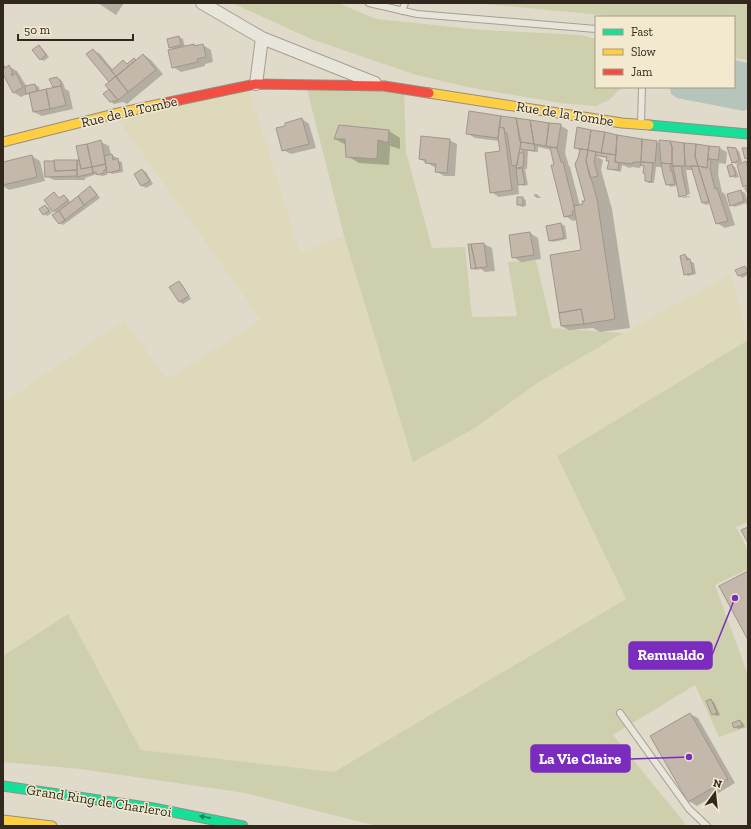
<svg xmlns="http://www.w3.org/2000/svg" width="751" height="829" viewBox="0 0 751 829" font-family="'Zilla Slab',serif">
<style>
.farmland{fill:#dfd9bb}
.green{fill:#ced0ad}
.water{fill:#b5c5bb}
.shadow{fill:#0003;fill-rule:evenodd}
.building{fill:#c4b8ab;stroke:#a0968a}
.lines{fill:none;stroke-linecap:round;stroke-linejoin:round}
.lane-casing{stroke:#a59f93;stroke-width:8}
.street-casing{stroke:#a59f93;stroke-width:14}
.fast-casing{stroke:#948e83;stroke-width:11}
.slow-casing{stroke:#948e83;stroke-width:11}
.jam-casing{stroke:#948e83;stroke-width:11}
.lane{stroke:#e8e5db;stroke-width:6}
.street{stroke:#e8e5db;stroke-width:12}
.fast{stroke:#16e098;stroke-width:9}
.slow{stroke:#ffcf43;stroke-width:9}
.jam{stroke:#f24e42;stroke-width:9}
.oneway{fill:#24845a}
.labels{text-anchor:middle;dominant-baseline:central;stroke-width:3;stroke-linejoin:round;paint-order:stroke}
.street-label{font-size:14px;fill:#32281d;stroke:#f2e9cf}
.leader{fill:none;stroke:#7b2cbf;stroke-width:1.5}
.callout-dot{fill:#7b2cbf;stroke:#f2e9cf;stroke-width:1.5}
.callout{fill:#7b2cbf;stroke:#7b2cbf;stroke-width:1.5}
.callout-label{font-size:15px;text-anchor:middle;font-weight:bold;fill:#fff}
</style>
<rect width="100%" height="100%" fill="#e0daca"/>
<path class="farmland" d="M248 86 300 252 344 236 413 462 475 428 539 382 623 333 731 274 748 340 557 456 626 599 334 772 141 750 68 614 3 656V403L124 320 167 379 261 320 114 114Z"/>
<path class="green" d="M232 3H338L376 19 482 30 581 35 596 39V87H622L609 100 596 106 560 103 467 87 413 74 311 39Z
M473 3H748V60L734 58V17H623Z
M306 85 404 89 406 152 432 248 465 247 472 317 517 316 508 262 536 260 552 328 623 333 539 382 475 428 413 462 344 236Z
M748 340V522L736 527 748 550V569L715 585 748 675V727L719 737 695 685 613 735 687 826H377L245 793 80 769 3 762V656L68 614 141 750 334 772 626 599 557 456Z"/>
<path class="water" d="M734 60 748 63V109L744 111 677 98 671 94 670 87H734Z"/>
<path class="shadow" d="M98 3H124L116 15Z
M179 37 183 39 185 47 194 45 196 47 203 45 211 50 213 62 205 64V66L181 72 173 67V49L170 48Z
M39 46 42 48 49 57 44 61 40 59Z
M93 50 100 54 113 70 123 61 128 64 134 59 137 61 144 55 151 60 163 74 127 104 123 102 114 104 110 101 111 82Z
M3 65 8 68 10 67 17 71 27 87 35 85 39 87 40 92 56 88 54 87 57 78 61 80 64 85 65 89 69 91 73 109 42 116 34 112 31 95 28 94 21 97 14 93 3 72Z
M470 112 560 125 568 130 565 153 569 166 570 167 580 206 584 205 586 202 579 159 580 151 575 147 642 140 657 142 660 144V141L719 148 727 152 726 164 719 163 718 174 722 192 725 194 735 225 725 228 717 223 711 203 706 205 703 203 693 170H686L690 194 682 195V197L680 196 678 185 671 187 667 184 662 167H656L654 183H649L646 181 645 167 643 166H641L640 168 632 167 630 168 622 165 621 172 612 170 609 168 610 162 607 160 608 158 596 156 603 160 601 170 612 209 630 328 600 332 593 328 569 330 561 326 582 251 577 220 573 221 565 216 552 150 538 147V152L528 151 527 169H525L528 185 523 186 518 183 519 194 499 197 491 192 501 152 499 141 475 138 467 133ZM519 148H521L519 160Z
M302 119 309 124 316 148 291 154 283 150 286 127Z
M389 131 400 138V149L390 146 389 165 359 163 347 156 346 145 335 139Z
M449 140 457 144 455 176H444L436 171V168L420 159Z
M101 142 109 146 111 155 116 157V160L122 162 123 172 112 174 107 171V175L102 176 97 174 85 178V180H54L46 176 45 162 80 161Z
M735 149 739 151 742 161 740 164 748 162V195L744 188 746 187 744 186 738 166 741 163 736 164 732 162Z
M32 156 40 161 45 181 9 190 3 186V163Z
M732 165 735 167 739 177 735 178 731 176Z
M142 170 146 172 153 184 146 188 142 186 135 174Z
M90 188 94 190 100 198 63 225 60 223 57 213 54 211V193L60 199 64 196 67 198 71 203Z
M741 191 745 193 747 199H748V209L746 203 735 207 731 205Z
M534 194H537L541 198H537L534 196Z
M690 196V197L684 198 682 197Z
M522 198 526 200V206L522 207 518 204Z
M45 206 49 208 52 213 47 216 44 214Z
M561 224 565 226 567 239 553 242 550 240Z
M530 233 538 238 541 259 521 262 513 257Z
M484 244 492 248 495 271 485 272 481 269 475 270 472 268 469 245Z
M685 255 689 258 690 261 694 263 696 274 688 276 685 274Z
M745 267 748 269V275L742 278 739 275Z
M179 282 182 284 191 299 183 304 180 302Z
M710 700 714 702 720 715 717 716 713 714Z
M690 714 698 718 735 783 697 806 689 801Z
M740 721 743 723 745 727 738 729 735 727Z"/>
<path class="building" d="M179 36 181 45 169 48 167 39Z
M194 44V46L203 44 206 57 197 59 198 62 172 68 168 50Z
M39 45 46 55 40 60 32 50Z
M93 49 116 76 109 82 86 54Z
M143 54 156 70 128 92 116 77Z
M134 58 136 60 116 76 111 71 123 60 127 64Z
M3 64 5 68 9 65 13 73 11 74 12 76 16 73 23 87 13 93 3 74Z
M116 76 128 92 118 100 105 85Z
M57 77 61 82V86L53 87 49 79Z
M35 84 37 91 26 94 25 86Z
M61 86 66 105 50 109 46 89Z
M46 89 50 109 33 112 29 93Z
M109 89 118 100 110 102 103 94Z
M469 111 501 116 498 138 466 134Z
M501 116 516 118 521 142 517 165 512 166 507 133H505L504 128 499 127Z
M302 118 309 144 282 151 276 128 285 126V123Z
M516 118 530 120 534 144 520 142Z
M530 120 549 123 546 146 534 144Z
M549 123 561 124 557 148 546 146Z
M339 125 389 130 388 143 378 140 377 159 346 157 345 139H334Z
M499 127 504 128 512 190 490 193 485 153 500 151 498 138Z
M577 127 591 130 588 150 574 148Z
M591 130 605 132 601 153 588 150Z
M605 132 617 135 616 155 601 153Z
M617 135 642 139 641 162H633V164L615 162Z
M421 136 450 139 447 173 435 172 436 164 425 163 426 160 419 159Z
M642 139 657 141 655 163 641 162Z
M101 140 106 164 92 167 87 144Z
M659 140 670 141 672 147V164L661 163Z
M670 141 684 143 685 166H672V147Z
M521 142 534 144 535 151 520 149Z
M684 143 696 144 695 156 698 166H685Z
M87 144 92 167 81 169 76 146Z
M696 144 709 146 707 168 698 166 695 156Z
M709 146 720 147 718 160 708 159Z
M550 147 557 148 561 162H563L575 210 572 211 573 215 564 217 551 165H554Z
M727 147 736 148 739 159 738 161 732 163Z
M742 148H748V158L745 159Z
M580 149 588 150 586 161 597 199 615 319 584 324 581 309 559 313 550 255 581 250 574 206 583 204 582 201H585L575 164 578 158Z
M588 150 596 152 594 162 598 176 590 178 586 161Z
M596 152 616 155 615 162 619 163 618 170 607 169 609 161H606L607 157 595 155Z
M519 153H524L523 167 516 168Z
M112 154 113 160 118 158 120 170 107 173 104 156Z
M32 155 37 177 3 185V162Z
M708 159H711L710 169 715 189 717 188 728 221 716 224 698 166 707 168Z
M54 160H77V170L55 171Z
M77 160H79L81 169 92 167 93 173 77 177Z
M44 161H54L55 171 77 170V176L45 177Z
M746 161 748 169V185L743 187 737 165Z
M641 162 653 163 651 182 645 181V174L643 173 644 166 640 165Z
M661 163 672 164V166H670L671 171H672L675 184 666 185 663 174Z
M105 164 107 170H104V173L97 175 96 172 93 173 92 167Z
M732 164 736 175 730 177 727 166Z
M673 166H682V172L687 195 679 197Z
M691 166H698L709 201 702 203Z
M522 168 525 184 518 185 516 169Z
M142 169 150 181 141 186 134 174Z
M90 186 97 195 84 205 78 196Z
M741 190 744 201 730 206 727 194Z
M54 192 59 198 64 195 68 200 53 212 44 200Z
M78 196 84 205 65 220 59 211Z
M517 197H523V205H517Z
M45 205 49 211 43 215 39 209Z
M59 211 65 220 59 224 52 215Z
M561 223 564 238 549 241 546 226Z
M530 232 534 255 512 258 509 235Z
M484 243 487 267 476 268 471 244Z
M468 244H471L476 268 471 269Z
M685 254 687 260 690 259 693 273 684 275 680 256Z
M745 266 748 272 738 276 735 270Z
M179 281 189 296 179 302 169 287Z
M581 309 584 324 561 326 559 313Z
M748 527V543L741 530Z
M748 571V640L719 586Z
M711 699 717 713 712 715 706 701Z
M690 713 728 779 688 802 650 736Z
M740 720 742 725 734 728 732 723Z"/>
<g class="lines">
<g class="lane-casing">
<path id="lane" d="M369 3 417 14 596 29
M402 11 405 3
M641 123 642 87
M620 713 689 809 707 826"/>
</g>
<g class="street-casing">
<path id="street" d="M202 3 262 38 375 83
M256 84 262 38"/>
</g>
<g class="fast-casing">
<path id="fast" d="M649 125 748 134
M3 786 153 808 243 826"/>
</g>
<g class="slow-casing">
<path id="slow" d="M429 93 622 123 649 125
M3 142 114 114 165 103
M3 820 52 826"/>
</g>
<g class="jam-casing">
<path id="jam" d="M165 103 256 84 384 86 429 93"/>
</g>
<use href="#lane" class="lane"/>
<use href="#street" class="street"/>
<use href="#fast" class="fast"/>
<use href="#slow" class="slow"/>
<use href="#jam" class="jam"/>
</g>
<defs><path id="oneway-solid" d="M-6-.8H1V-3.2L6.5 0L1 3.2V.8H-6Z"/></defs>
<use class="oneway" href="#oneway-solid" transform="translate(205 817) rotate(-169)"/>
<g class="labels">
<g class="street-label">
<text transform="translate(129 112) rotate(-13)">Rue de la Tombe</text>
<text transform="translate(565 114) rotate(9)">Rue de la Tombe</text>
<text transform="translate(99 801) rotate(9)">Grand Ring de Charleroi</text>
</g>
</g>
<path class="leader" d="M735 598L712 655M689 757L630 759"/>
<g class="callout-dot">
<circle cx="735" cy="598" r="4"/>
<circle cx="689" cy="757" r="4"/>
</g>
<g class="callout">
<rect x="629" y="642" width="83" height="27" rx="4"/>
<rect x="531" y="745" width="99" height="27" rx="4"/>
</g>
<g class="callout-label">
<text x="671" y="660">Remualdo</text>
<text x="580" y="764">La Vie Claire</text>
</g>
<rect width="751" height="829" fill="none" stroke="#32281d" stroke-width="8"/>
<rect x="595" y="16" width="140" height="72" fill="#f2e9cf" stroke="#a59c88"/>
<rect x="603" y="29" width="20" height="6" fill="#16e098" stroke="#a59c88"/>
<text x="631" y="36" font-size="12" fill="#32281d">Fast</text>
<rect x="603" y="49" width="20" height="6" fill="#ffcf43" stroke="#a59c88"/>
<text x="631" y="56" font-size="12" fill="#32281d">Slow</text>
<rect x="603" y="69" width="20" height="6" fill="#f24e42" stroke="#a59c88"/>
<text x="631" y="76" font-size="12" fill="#32281d">Jam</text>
<g transform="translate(715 793) rotate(15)" stroke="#f2e9cf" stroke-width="3" paint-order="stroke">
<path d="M0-3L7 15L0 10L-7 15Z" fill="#32281d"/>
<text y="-6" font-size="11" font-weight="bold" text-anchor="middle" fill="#32281d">N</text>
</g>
<path d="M18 34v6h115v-6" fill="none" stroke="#32281d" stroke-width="2"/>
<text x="24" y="34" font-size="12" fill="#32281d" stroke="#f2e9cf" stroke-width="3" paint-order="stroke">50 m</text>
</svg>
